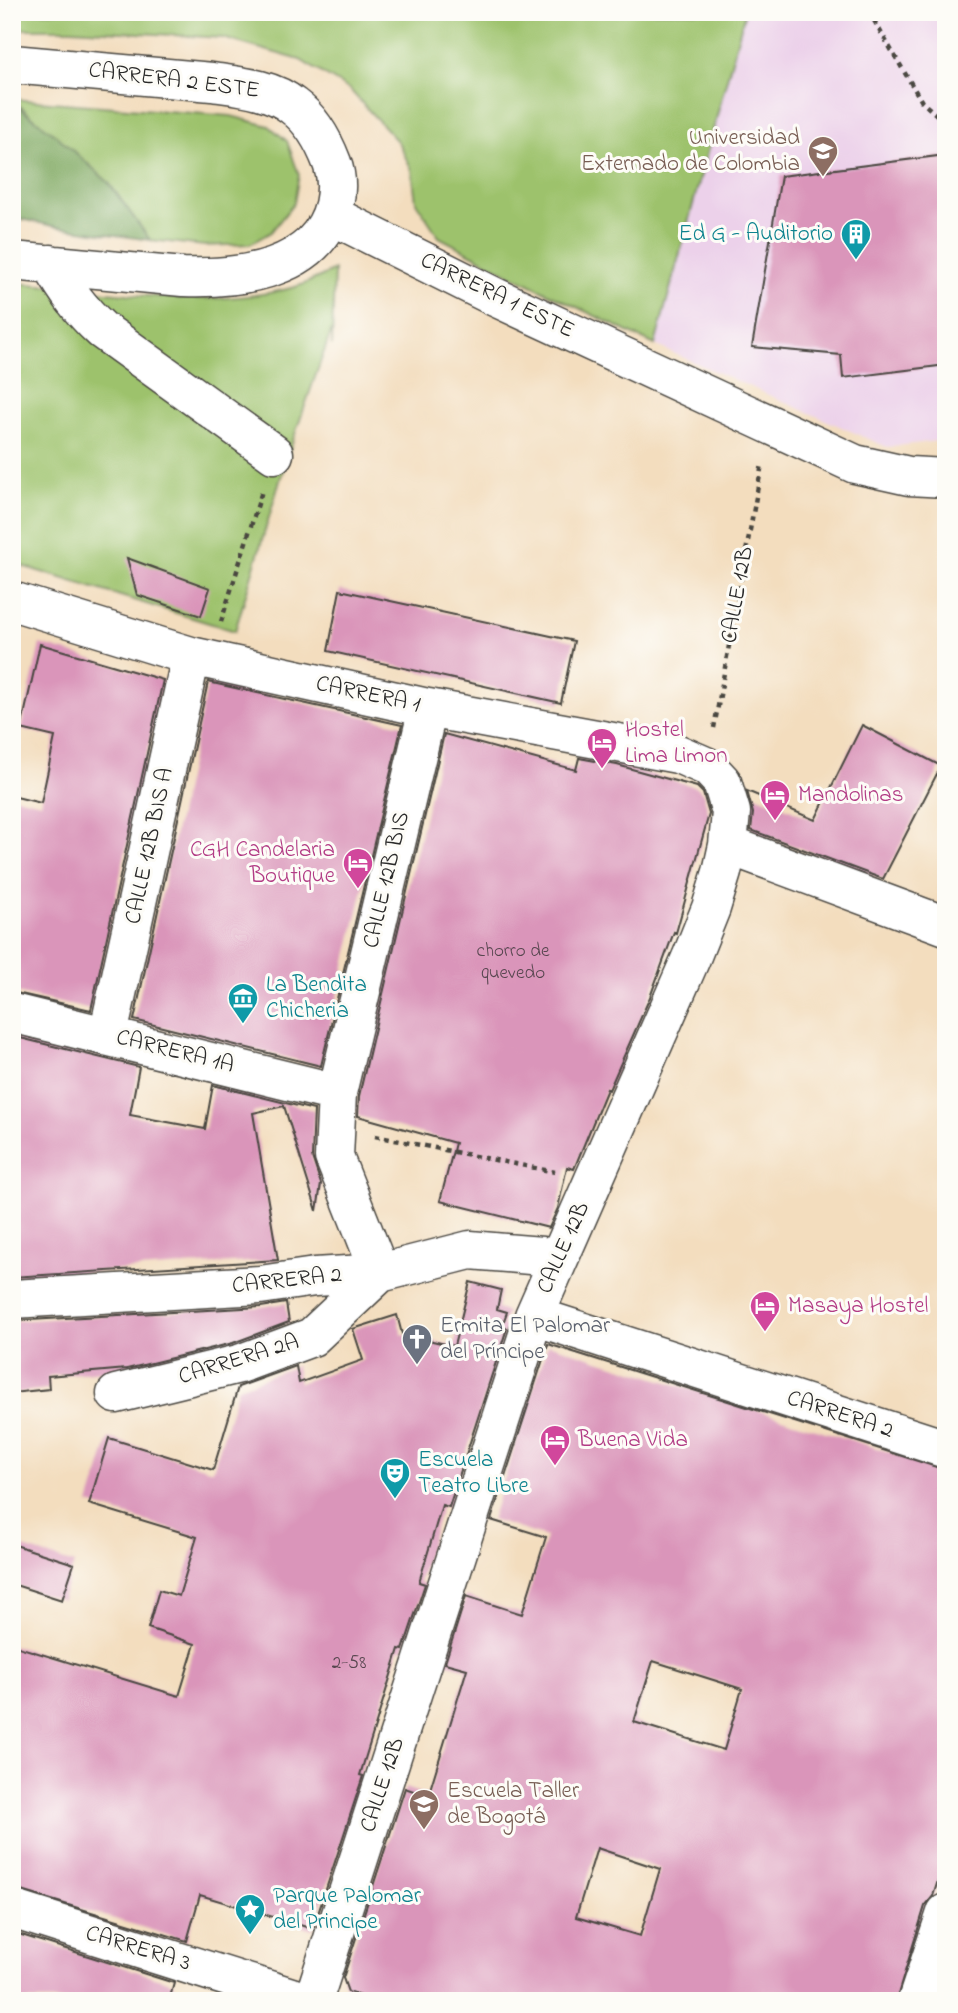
<svg xmlns="http://www.w3.org/2000/svg" width="958" height="2013" viewBox="0 0 958 2013" font-family="'Indie Flower',sans-serif">
<style>
.built{fill:#ecd1ea}
.green{fill:#9dc26c;stroke:#64764c;stroke-width:2}
.forest{fill:#7ea860;stroke:#546a46;stroke-width:2}
.building{fill:#da95ba;fill-rule:evenodd}
.lines{fill:none;stroke-linecap:round;stroke-linejoin:round}
.minor-casing{stroke:#494641;stroke-width:41}
.path{stroke:#494641;stroke-width:4.5;stroke-dasharray:5 5;stroke-linecap:butt}
.minor{stroke:#fff;stroke-width:38}
.labels{text-anchor:middle;dominant-baseline:central;stroke-width:6;stroke-linejoin:round;paint-order:stroke}
.number-label{font-size:19px;fill:#57464f}
.street-label{font-size:23px;fill:#2b2b2b;stroke:#fdfcf7}
.education-label{font-size:23px;fill:#785e54;stroke:#fdfcf7;text-anchor:end}
.culture-label{font-size:23px;fill:#0d838f;stroke:#fdfcf7;text-anchor:start}
.hotel-label{font-size:23px;fill:#b23c85;stroke:#fdfcf7;text-anchor:start}
.worship-label{font-size:23px;fill:#5b616d;stroke:#fdfcf7;text-anchor:start}
</style>
<rect width="100%" height="100%" fill="#fdfcf7"/>
<filter id="ink" filterUnits="userSpaceOnUse"><feTurbulence type="fractalNoise" baseFrequency=".0143" numOctaves="2"/><feDisplacementMap in="SourceGraphic" scale="14" xChannelSelector="R" yChannelSelector="G"/><feConvolveMatrix kernelMatrix="1 2 1 2 8 2 1 2 1" color-interpolation-filters="sRGB"/></filter>
<filter id="wash" filterUnits="userSpaceOnUse"><feTurbulence type="fractalNoise" baseFrequency=".00686" numOctaves="4" result="noise"/><feDisplacementMap in="SourceGraphic" scale="28" xChannelSelector="R" yChannelSelector="G"/><feGaussianBlur stdDeviation="1.57" result="paint"/><feColorMatrix in="noise" values="0 0 0 0 0 0 0 0 0 0 0 0 0 0 0 0 0 1.4 0 .05"/><feComposite in="paint" operator="in"/></filter>
<g filter="url(#wash)">
<rect width="100%" height="100%" fill="#f3ddbe"/>
<path class="built" d="M745 12H946V440L887 447 655 345Z"/>
<path class="green" d="M12 12H745L655 345 519 279 439 237 416 202 412 170 398 142 350 90 300 60 223 38 71 29H12Z
M12 99 231 116 269 126 287 141 299 175 294 203 271 232 250 244 205 246 150 240 108 182Z
M334 270 332 346V329L287 457 235 631 12 563V283C107 288 201 313 295 287 308 283 322 276 334 270Z"/>
<path class="forest" d="M12 102 56 135 108 182 150 240 58 227 12 217Z"/>
<g id="blocks">
<path class="building" d="M946 155V365L843 378 841 355 752 347 781 176Z
M127 558 210 588 201 616 137 595Z
M340 590 574 641 561 703 328 651Z
M40 644 163 680 91 1010 12 992V796L41 803 55 737 21 729Z
M208 682 402 725 321 1066 134 1020Z
M862 725 941 766 883 879 751 830 753 813 747 791 815 820Z
M444 734 576 770 579 758 617 765 697 787 703 793 709 814 676 933 674 932 650 997 609 1090 607 1089 574 1169 567 1167 558 1208 549 1228 440 1201 455 1143 358 1116 359 1096Z
M12 1036 139 1067 130 1115 205 1129 213 1085 314 1110 312 1157 321 1184 317 1211 284 1106 253 1113 278 1260 12 1277Z
M470 1282 501 1290 497 1309 507 1312 502 1326 507 1328 449 1507 442 1505 419 1582 425 1584 403 1650 399 1649 360 1775 363 1776 313 1929 200 1895 187 1941 12 1888V1645L179 1696 195 1644 148 1628 159 1590 179 1596 197 1537 89 1504 109 1438 213 1470 238 1387 296 1366 299 1383 363 1360 353 1329 397 1315 402 1334 454 1346Z
M286 1303 289 1322 233 1343 127 1369 48 1376 49 1389 12 1393V1321L261 1307Z
M548 1344 946 1470V1856L933 1896 925 1906 896 2001H376L348 1992 343 1978 405 1788 428 1796 467 1669 445 1663 466 1596 522 1614 546 1537 491 1520ZM653 1661 742 1689 724 1750 634 1722ZM597 1848 660 1869 640 1936 576 1917Z
M12 1544 74 1564 62 1600 12 1584Z
M12 1932 174 1983 169 2001H12Z"/>
</g>
</g>
<g filter="url(#ink)">
<use href="#blocks" fill-opacity="0" stroke="#494641" stroke-width="2"/>
<g class="lines">
<g class="minor-casing">
<path id="minor" d="M12 64 212 82C239 86 271 88 293 106 311 119 324 142 332 163 337 176 337 191 334 205 318 271 238 279 183 277L12 261
M331 215 495 297 855 464 909 476 946 478
M51 264C66 290 80 310 102 330L274 454
M12 601 191 656 428 708 678 754 708 767 722 782 731 812 728 845 722 872 711 908 691 958 534 1316 313 2001
M728 845 946 926
M12 1013 337 1093
M108 1035 191 656
M12 1299 260 1285 315 1277 380 1273 470 1250 542 1256 557 1263
M534 1316 946 1449
M116 1394 239 1364 312 1337 380 1273 334 1157 337 1093 428 708
M12 1909 304 2001
M917 2001 946 1913"/>
</g>
<path class="path" d="M869 12 922 102 946 123
M221 622 262 491
M714 728 762 464
M375 1136 555 1172"/>
<use href="#minor" class="minor"/>
</g>
</g>
<defs>
<g id="university-pin" transform="scale(1.575)"><path d="M0 17L-7.5 6A9.5 9.5 0 1 1 7.5 6Z" fill="#8d6e63" stroke="#fdfcf7"/><path d="M0-5L7-2L0 1L-7-2ZM-4 1L0 2.5L4 1V4Q0 6-4 4Z" fill="#fff"/></g>
<g id="building-pin" transform="scale(1.575)"><path d="M0 17L-7.5 6A9.5 9.5 0 1 1 7.5 6Z" fill="#0f9aa8" stroke="#fdfcf7"/><path d="M-4-6H4V6H1V3H-1V6H-4ZM-2.5-4.3h1.7v1.8h-1.7ZM.8-4.3h1.7v1.8H.8ZM-2.5-1h1.7V.8h-1.7ZM.8-1h1.7V.8H.8Z" fill="#fff"/></g>
<g id="hotel-pin" transform="scale(1.575)"><path d="M0 17L-7.5 6A9.5 9.5 0 1 1 7.5 6Z" fill="#d1479c" stroke="#fdfcf7"/><path d="M-6-4.5h1.5V1H6V5H4.5V3h-9V5H-6ZM-4 0a1.8 1.8 0 1 1 3.6 0ZM.5 0V-2.5h3Q6-2.5 6 0Z" fill="#fff"/></g>
<g id="museum-pin" transform="scale(1.575)"><path d="M0 17L-7.5 6A9.5 9.5 0 1 1 7.5 6Z" fill="#0f9aa8" stroke="#fdfcf7"/><path d="M0-6L6-3V-2H-6V-3ZM-5-1h2V3h-2ZM-1-1h2V3h-2ZM3-1h2V3H3ZM-6 4H6V6H-6Z" fill="#fff"/></g>
<g id="church-pin" transform="scale(1.575)"><path d="M0 17L-7.5 6A9.5 9.5 0 1 1 7.5 6Z" fill="#6b7280" stroke="#fdfcf7"/><path d="M-1.2-6h2.4v3.5h3.3v2.4h-3.3V6h-2.4V-.1h-3.3v-2.4h3.3Z" fill="#fff"/></g>
<g id="theatre-pin" transform="scale(1.575)"><path d="M0 17L-7.5 6A9.5 9.5 0 1 1 7.5 6Z" fill="#0f9aa8" stroke="#fdfcf7"/><path d="M-5-5.5Q0-4 5-5.5V0Q5 5 0 6Q-5 5-5 0ZM-3.3-2.5H-1v1.5H-3.3ZM1-2.5H3.3v1.5H1ZM-2.8 1Q0 5.5 2.8 1Z" fill="#fff"/></g>
<g id="school-pin" transform="scale(1.575)"><path d="M0 17L-7.5 6A9.5 9.5 0 1 1 7.5 6Z" fill="#8d6e63" stroke="#fdfcf7"/><path d="M0-5L7-2L0 1L-7-2ZM-4 1L0 2.5L4 1V4Q0 6-4 4Z" fill="#fff"/></g>
<g id="sight-pin" transform="scale(1.575)"><path d="M0 17L-7.5 6A9.5 9.5 0 1 1 7.5 6Z" fill="#0f9aa8" stroke="#fdfcf7"/><path d="M0-6L1.8-2.2L6-1.7L2.9 1.2L3.7 5.4L0 3.3L-3.7 5.4L-2.9 1.2L-6-1.7L-1.8-2.2Z" fill="#fff"/></g>
</defs>
<g fill-rule="evenodd">
<use href="#university-pin" x="823" y="151"/>
<use href="#building-pin" x="856" y="234"/>
<use href="#hotel-pin" x="602" y="743"/>
<use href="#hotel-pin" x="775" y="795"/>
<use href="#hotel-pin" x="358" y="863"/>
<use href="#museum-pin" x="243" y="998"/>
<use href="#hotel-pin" x="765" y="1306"/>
<use href="#church-pin" x="417" y="1339"/>
<use href="#hotel-pin" x="555" y="1440"/>
<use href="#theatre-pin" x="395" y="1473"/>
<use href="#school-pin" x="424" y="1804"/>
<use href="#sight-pin" x="250" y="1909"/>
</g>
<g class="labels">
<g class="number-label">
<text x="513" y="951">chorro de<tspan x="513" dy="22">quevedo</tspan></text>
<text x="349" y="1663">2-58</text>
</g>
<g class="street-label">
<text transform="translate(174 81) rotate(7)">CARRERA 2 ESTE</text>
<text transform="translate(497 296) rotate(26)">CARRERA 1 ESTE</text>
<text transform="translate(738 595) rotate(-80)">CALLE 12B</text>
<text transform="translate(368 695) rotate(12)">CARRERA 1</text>
<text transform="translate(150 846) rotate(-78)">CALLE 12B BIS A</text>
<text transform="translate(387 880) rotate(-77)">CALLE 12B BIS</text>
<text transform="translate(175 1052) rotate(14)">CARRERA 1A</text>
<text transform="translate(564 1248) rotate(-66)">CALLE 12B</text>
<text transform="translate(287 1281) rotate(-6)">CARRERA 2</text>
<text transform="translate(239 1360) rotate(-17)">CARRERA 2A</text>
<text transform="translate(840 1415) rotate(18)">CARRERA 2</text>
<text transform="translate(383 1785) rotate(-72)">CALLE 12B</text>
<text transform="translate(138 1949) rotate(17)">CARRERA 3</text>
</g>
<g class="education-label">
<text x="800" y="138">Universidad<tspan x="800" dy="26">Externado de Colombia</tspan></text>
<text x="447" y="1791" text-anchor="start">Escuela Taller<tspan x="447" dy="26">de Bogotá</tspan></text>
</g>
<g class="culture-label">
<text x="833" y="234" text-anchor="end">Ed G - Auditorio</text>
<text x="266" y="985">La Bendita<tspan x="266" dy="26">Chicheria</tspan></text>
<text x="418" y="1460">Escuela<tspan x="418" dy="26">Teatro Libre</tspan></text>
<text x="273" y="1896">Parque Palomar<tspan x="273" dy="26">del Principe</tspan></text>
</g>
<g class="hotel-label">
<text x="625" y="730">Hostel<tspan x="625" dy="26">Lima Limon</tspan></text>
<text x="798" y="795">Mandolinas</text>
<text x="335" y="850" text-anchor="end">CGH Candelaria<tspan x="335" dy="26">Boutique</tspan></text>
<text x="788" y="1306">Masaya Hostel</text>
<text x="578" y="1440">Buena Vida</text>
</g>
<g class="worship-label">
<text x="440" y="1326">Ermita El Palomar<tspan x="440" dy="26">del Príncipe</tspan></text>
</g>
</g>
<rect width="958" height="2013" fill="none" stroke="#fdfcf7" stroke-width="42"/>
</svg>
